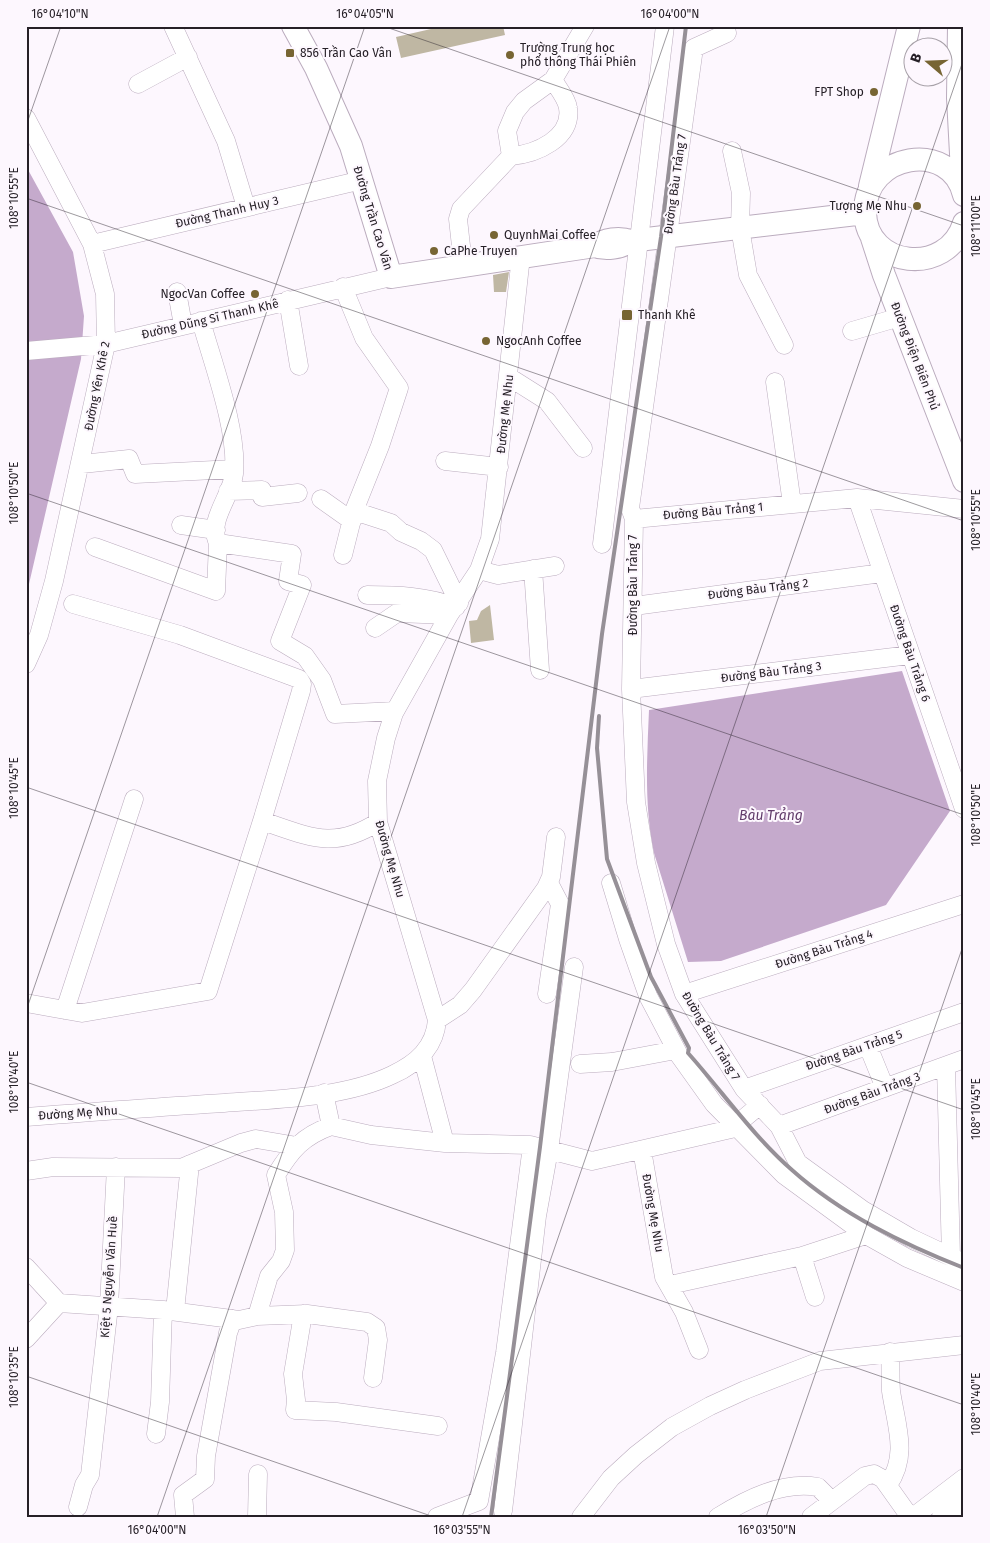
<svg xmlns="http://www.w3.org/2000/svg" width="990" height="1543" viewBox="0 0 990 1543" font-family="'Fira Sans',sans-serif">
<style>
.water{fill:#c5aacc}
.building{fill:#bfb7a3}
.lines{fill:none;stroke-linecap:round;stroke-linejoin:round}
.minor-casing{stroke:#bbacbe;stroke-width:19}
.major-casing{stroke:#bbacbe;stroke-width:24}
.minor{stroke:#fff;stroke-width:18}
.major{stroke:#fff;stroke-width:22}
.rail{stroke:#969097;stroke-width:4}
.ticks{fill:none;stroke:#262027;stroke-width:1;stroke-opacity:0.45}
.poi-dot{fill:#776533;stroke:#fdf7fe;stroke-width:2}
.labels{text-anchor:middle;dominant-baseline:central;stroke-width:4;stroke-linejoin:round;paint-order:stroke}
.poi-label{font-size:12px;fill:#262027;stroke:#fdf7fe;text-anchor:start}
.street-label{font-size:12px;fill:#262027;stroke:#fdf7fe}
.water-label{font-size:14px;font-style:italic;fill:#623c6b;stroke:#fdf7fe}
.neatline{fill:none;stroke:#262027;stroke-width:2}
.ticks-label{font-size:12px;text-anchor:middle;fill:#262027}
</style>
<rect width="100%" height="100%" fill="#fdf7fe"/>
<path class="water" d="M26 166 73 252 84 316 81 359 26 597Z
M902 671 950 811 886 905 721 961 688 962 654 853C644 806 647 758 649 710Z"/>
<path class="building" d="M444 26H503L505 35 401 58 396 37Z
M509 272 506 292H494L493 275Z
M490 605 494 640 471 643 469 621 477 620 481 611Z"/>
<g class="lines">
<g class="minor-casing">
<path id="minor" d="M173 26 226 141 246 207
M727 33 694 48 630 508 634 519 631 689 636 802 646 863 666 944 684 994 744 1089 779 1126 798 1163 863 1210 911 1238 964 1263
M138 84 188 57
M26 118 92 244 105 294 106 344 54 581 39 635 26 664
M732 151 741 193 740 228 748 275 784 345
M511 156C536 154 573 138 568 108 567 99 558 88 553 80
M92 244 362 180
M463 264 458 219 461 209 511 156 507 131 515 112 524 101 553 80 585 26
M343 287 364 338 399 388 380 446 354 511 343 555
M177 292 183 325
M288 300 299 366
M852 331 900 317
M26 351 106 344 391 277
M509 377 547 401 583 448
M775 382 792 504
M445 461 499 467
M82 464 129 459 135 474 234 469
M228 491 262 490V497L298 493
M857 498 964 809
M321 499 352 521
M354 511 391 523 401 532 421 541 433 550 459 603
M634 519 857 498 964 509
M181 525 216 530
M218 543 292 554 288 581 302 585 280 641 305 656 322 680 335 714 395 711
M602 544 665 26
M95 547 216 591 218 543C207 521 232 495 234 474 238 430 213 364 201 321
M533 569 540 670
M479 570 498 575 555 566
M367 595C398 595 426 596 456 607
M73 604 180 635 299 679 302 684 301 691 262 821
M634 606 882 573
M375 628 397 613 449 615
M631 689 910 655
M611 883 628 939 648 996 679 1055 714 1104 784 1175 866 1235 907 1258 964 1282
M547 994 560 904 549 883
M684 994 964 904
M26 1003 82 1013 208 991 262 821C308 836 333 851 378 822
M65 1010 134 799
M437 1020 460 1005 473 990 546 888 551 877 556 837
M868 1046 885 1088
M422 1056 445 1143
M580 1064 612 1062 676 1050
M946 1066 951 1257
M744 1089 964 1012
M324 1093 331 1126
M26 1117C92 1112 158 1107 224 1103 276 1099 344 1098 392 1075 416 1064 435 1048 437 1020L378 822 377 781 386 738 394 713 449 615 479 570 490 539 521 256
M331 1126 371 1135 445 1143 530 1145 592 1161 731 1129 760 1105
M779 1126 964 1059
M642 1150 664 1277 684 1312 699 1350
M26 1171 53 1167 181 1168 241 1143 256 1139 297 1146
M802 1256 815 1297
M26 1267 59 1303
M670 1285 802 1256 866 1235
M59 1303 163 1310 239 1320 257 1316 307 1314 367 1322 376 1328 378 1340 373 1378
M175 1311 190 1164
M303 1314 293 1374 296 1400 295 1410 336 1412 438 1426
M257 1316 269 1276 281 1261 285 1250 284 1212 276 1175C291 1150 303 1136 331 1126
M26 1339 59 1303
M156 1434 160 1402 163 1310
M888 1485C909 1455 896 1425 891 1391 890 1378 891 1365 890 1352
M78 1507 84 1485 90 1475 109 1306 116 1167
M503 1511 537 1216 549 1150 574 967
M185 1517 183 1495 205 1479 206 1456 228 1333 233 1319
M257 1517 258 1474
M437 1517 479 1501 505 1353 532 1146
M581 1517 611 1478 636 1455 672 1427 710 1406 745 1390 820 1361 964 1345
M718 1517C747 1499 782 1481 818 1487L832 1501
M811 1517 865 1476 874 1474 883 1479 910 1517
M913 1517 964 1478"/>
</g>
<g class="major-casing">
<path id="major" d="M293 26 316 68 351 146 391 277 595 246C605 250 622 248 630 241 620 237 604 239 595 246
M959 26 958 98 963 191
M870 186 909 26
M964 195C951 139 865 153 865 212 866 268 947 277 964 223
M872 238 884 275 964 481
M630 241 865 213
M943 1517 964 1501"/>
</g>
<use href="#minor" class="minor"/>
<use href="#major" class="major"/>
<path class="rail" d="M599 716 597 748 607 859 651 977 689 1048 688 1053C722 1091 753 1136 792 1170 841 1214 903 1244 964 1268
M491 1517 540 1147 602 634 661 237 686 26"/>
</g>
<path class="ticks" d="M383 26 964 226M26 126 61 26M26 198 964 521M26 493 964 815M26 787 964 1110M26 1011 365 26M26 1082 964 1405M26 1376 434 1517M157 1517 670 26M462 1517 964 58M766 1517 964 943"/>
<g class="poi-dot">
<rect x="285" y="48" width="10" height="10" rx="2.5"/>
<circle cx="510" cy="55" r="5"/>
<circle cx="874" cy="92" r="5"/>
<circle cx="917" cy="206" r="5"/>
<circle cx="494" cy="235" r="5"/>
<circle cx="434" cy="251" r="5"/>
<circle cx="255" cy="294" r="5"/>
<rect x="621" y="309" width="12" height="12" rx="2.5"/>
<circle cx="486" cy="341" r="5"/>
</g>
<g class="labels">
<g class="poi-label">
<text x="520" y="48">Trường Trung học<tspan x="520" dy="14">phổ thông Thái Phiên</tspan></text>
<text x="300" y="53">856 Trần Cao Vân</text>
<text x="864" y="92" text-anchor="end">FPT Shop</text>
<text x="907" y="206" text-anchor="end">Tượng Mẹ Nhu</text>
<text x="504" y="235">QuynhMai Coffee</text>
<text x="444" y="251">CaPhe Truyen</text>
<text x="245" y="294" text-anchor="end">NgocVan Coffee</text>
<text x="638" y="315">Thanh Khê</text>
<text x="496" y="341">NgocAnh Coffee</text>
</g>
<g class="street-label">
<text transform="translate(675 184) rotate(-82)">Đường Bàu Trảng 7</text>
<text transform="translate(227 212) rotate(-13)">Đường Thanh Huy 3</text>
<text transform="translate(373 218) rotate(73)">Đường Trần Cao Vân</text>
<text transform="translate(210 319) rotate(-13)">Đường Dũng Sĩ Thanh Khê</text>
<text transform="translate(915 356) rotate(69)">Đường Điện Biên Phủ</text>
<text transform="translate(97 386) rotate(-79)">Đường Yên Khê 2</text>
<text transform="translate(505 414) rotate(-84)">Đường Mẹ Nhu</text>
<text transform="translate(713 511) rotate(-5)">Đường Bàu Trảng 1</text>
<text transform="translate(633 585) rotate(-90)">Đường Bàu Trảng 7</text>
<text transform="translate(758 589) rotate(-7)">Đường Bàu Trảng 2</text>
<text transform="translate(910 653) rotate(71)">Đường Bàu Trảng 6</text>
<text transform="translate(771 672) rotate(-7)">Đường Bàu Trảng 3</text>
<text transform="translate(390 859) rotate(74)">Đường Mẹ Nhu</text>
<text transform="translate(824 949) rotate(-18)">Đường Bàu Trảng 4</text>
<text transform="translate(711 1036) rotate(59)">Đường Bàu Trảng 7</text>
<text transform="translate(854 1050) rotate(-19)">Đường Bàu Trảng 5</text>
<text transform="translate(872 1093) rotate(-20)">Đường Bàu Trảng 3</text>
<text transform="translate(78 1113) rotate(-4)">Đường Mẹ Nhu</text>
<text transform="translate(653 1213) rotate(80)">Đường Mẹ Nhu</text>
<text transform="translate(109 1277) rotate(-86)">Kiệt 5 Nguyễn Văn Huề</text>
</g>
<g class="water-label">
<text x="771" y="815">Bàu Trảng</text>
</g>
</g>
<rect width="990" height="1543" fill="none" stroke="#fdf7fe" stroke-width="55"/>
<g transform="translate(928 62) rotate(289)"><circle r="24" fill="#fdf7fe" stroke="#a7a1a8"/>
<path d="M0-4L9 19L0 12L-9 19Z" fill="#776533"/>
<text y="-8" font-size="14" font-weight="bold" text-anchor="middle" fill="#262027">B</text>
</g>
<rect x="28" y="28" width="934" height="1488" class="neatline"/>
<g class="ticks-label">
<text x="60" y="18">16°04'10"N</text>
<text x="365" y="18">16°04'05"N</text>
<text x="670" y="18">16°04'00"N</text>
<text transform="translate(14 198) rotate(-90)" y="4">108°10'55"E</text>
<text transform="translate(976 226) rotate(-90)" y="4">108°11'00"E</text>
<text transform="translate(14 493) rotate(-90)" y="4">108°10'50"E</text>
<text transform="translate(976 520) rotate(-90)" y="4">108°10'55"E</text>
<text transform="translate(14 788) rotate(-90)" y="4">108°10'45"E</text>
<text transform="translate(976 815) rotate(-90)" y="4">108°10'50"E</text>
<text transform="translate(14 1082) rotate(-90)" y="4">108°10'40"E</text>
<text transform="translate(976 1109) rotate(-90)" y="4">108°10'45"E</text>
<text transform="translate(14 1377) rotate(-90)" y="4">108°10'35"E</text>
<text transform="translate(976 1404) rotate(-90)" y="4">108°10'40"E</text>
<text x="157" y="1534">16°04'00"N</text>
<text x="462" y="1534">16°03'55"N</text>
<text x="767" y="1534">16°03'50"N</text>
</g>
</svg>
